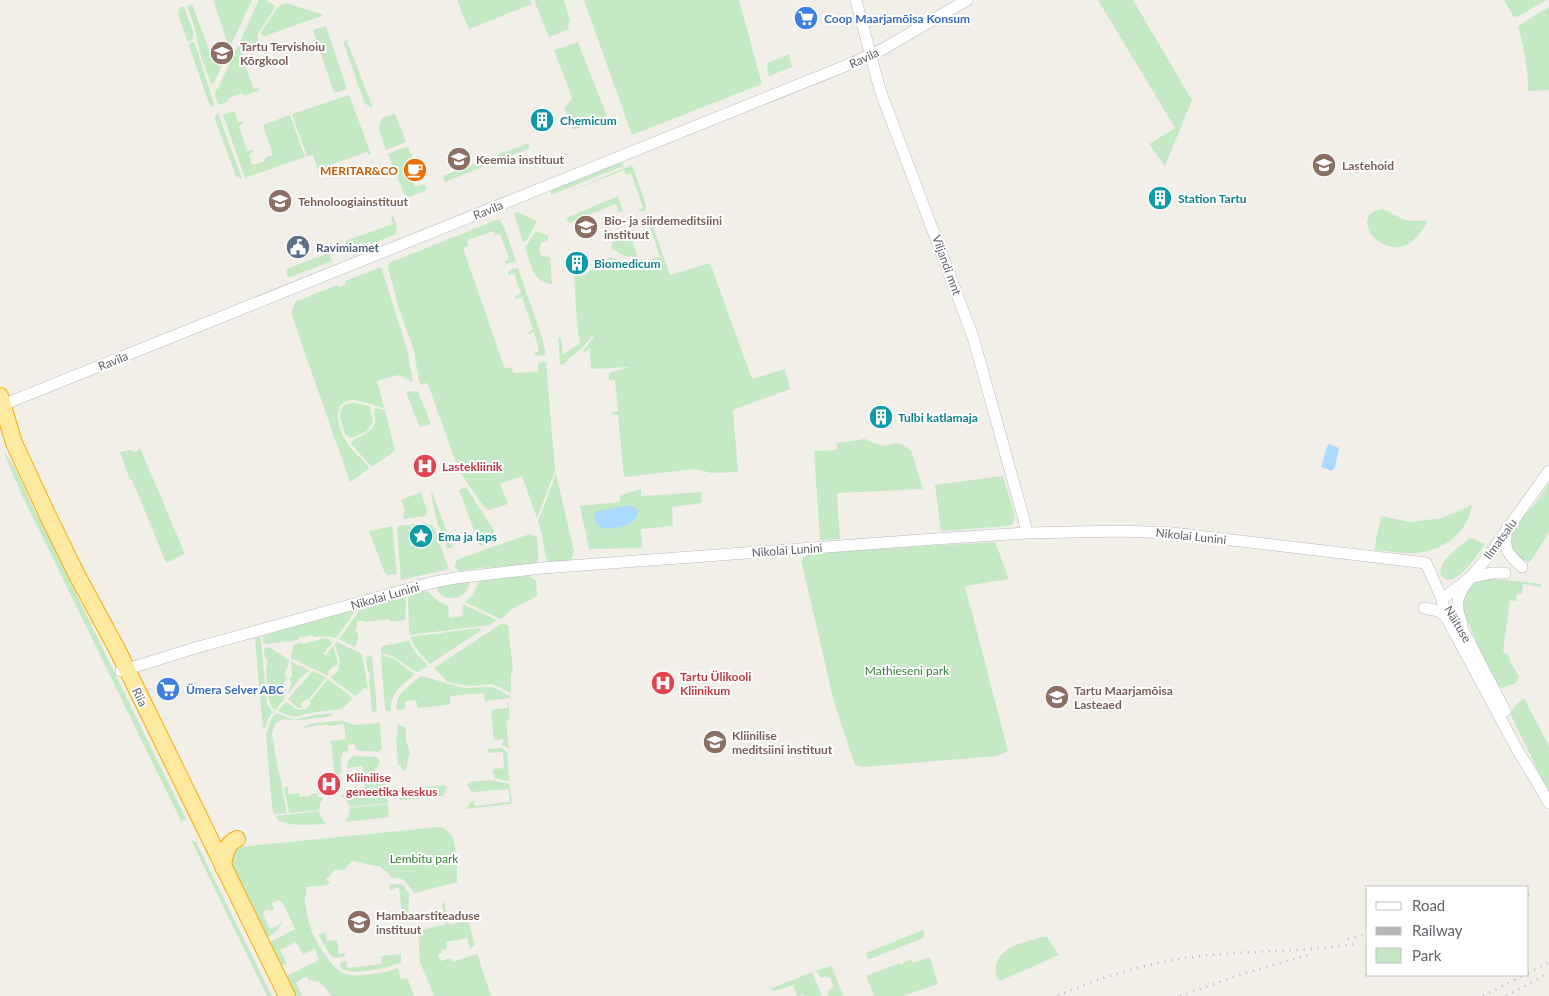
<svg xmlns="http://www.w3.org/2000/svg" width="1549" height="996" viewBox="0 0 1549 996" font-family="Lato,sans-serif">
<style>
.green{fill:#c5e8c5}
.water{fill:#aadaff}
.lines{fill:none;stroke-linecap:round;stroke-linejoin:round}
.tertiary-casing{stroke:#b5b8bc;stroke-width:12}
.trunk-casing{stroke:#f9ab00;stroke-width:18}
.tertiary{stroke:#fff;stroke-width:11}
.trunk{stroke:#feeaa1;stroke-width:16}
.rail{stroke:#b6b7b8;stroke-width:2.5;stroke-dasharray:1 6;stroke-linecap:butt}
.labels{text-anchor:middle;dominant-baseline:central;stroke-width:4;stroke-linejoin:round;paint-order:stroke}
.shop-label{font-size:12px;font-weight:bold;fill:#366cbe;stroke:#fff;text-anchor:start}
.education-label{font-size:12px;font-weight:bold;fill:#785e54;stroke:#fff;text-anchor:start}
.street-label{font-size:12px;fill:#5f6368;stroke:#fff}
.culture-label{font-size:12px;font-weight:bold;fill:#0d838f;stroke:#fff;text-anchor:start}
.food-label{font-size:12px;font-weight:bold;fill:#c56008;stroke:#fff;text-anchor:end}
.service-label{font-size:12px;font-weight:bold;fill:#4e5e75;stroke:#fff;text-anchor:start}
.health-label{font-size:12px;font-weight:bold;fill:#be3a42;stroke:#fff;text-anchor:start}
.park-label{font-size:12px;fill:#348238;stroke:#fff}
</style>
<rect width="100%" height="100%" fill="#f1efe8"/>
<path class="green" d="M213 0H252L226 55 224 49 229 47Z
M259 0H265L273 4 275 7 257 35 260 46 255 47 253 45 240 49 245 63 251 62 250 65 246 67 254 89 258 88 260 90 244 96 243 93 228 98 229 101 219 105 215 96 216 89H218Z
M457 0H530L532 4 469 29Z
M534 0H564L570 20 568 25 569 29 549 37Z
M584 0H739L762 84 632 135Z
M1098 0H1133L1192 100 1165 166 1149 144 1175 128Z
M1504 0H1546L1517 17 1513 16Z
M286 3 324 15 265 36 262 35 261 32 278 7Z
M192 4 214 63 220 61 223 63 214 83 211 84 201 56 195 29 187 6Z
M181 7H184L193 31V38L190 41 187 40 178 15V11Z
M1549 7V90L1528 91C1528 68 1524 48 1518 26Z
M326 26 347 89 334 93 313 30Z
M346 39 373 108 368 106 364 102 344 44Z
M193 42 195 43 215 107 210 106 189 46 190 43Z
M578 42 607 116 573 130 564 107 567 105 572 98 554 50Z
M789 54 792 67 769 76 767 68 768 63Z
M349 95 371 154 368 155 367 152 318 169 313 155 307 156 292 114Z
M234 111 238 122 244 121 243 124 239 126 247 151 253 150V152L249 154 252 165 265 161V158L273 155 263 125 290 115 305 157 245 178 223 115Z
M218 113 219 115 242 179 236 176 215 120V116Z
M395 114 406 142 386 150C382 138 375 128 383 117Z
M528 143 530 148 445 182 443 176Z
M408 146 415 164 407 167 415 187 425 184 427 190 409 197 404 194 388 154Z
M622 162 623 166 551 195V190Z
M632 165 646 205 645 210 643 212 638 210 643 208 631 173 626 175 624 170 558 196Z
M618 196 623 211 619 212 616 204 569 223 566 218Z
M1382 209C1401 216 1402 224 1425 220L1427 222 1426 225C1421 231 1417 238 1410 243 1381 261 1347 215 1382 209Z
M518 212 536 221V223L527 240 523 242 514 214Z
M393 216 397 228 396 234 371 244 370 242 364 244 365 246 349 253 345 241 393 224 391 217Z
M649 217 650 218 670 275 710 263 752 379 785 369 790 389 733 410 738 472 712 473 696 469 624 477 618 415H612V412L618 411 615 380H609V373L630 367 591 369 590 348 585 352 583 351 593 338V335L584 346 562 365 560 364 558 337 561 338 563 355 580 343C576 321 576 299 574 276L585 275 596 266 604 264 609 257 631 264 660 257 649 224 644 225V223Z
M499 219 504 227 516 261 507 264 504 262 509 259 500 234 495 236 493 231 467 240 468 246 463 248 505 369 512 367 513 373 538 372V363L546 362 555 471 537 518 522 476 500 484 508 504 489 510 484 507 459 471 428 384 425 383 422 385 419 382 414 350 399 309 388 267 389 263Z
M536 231 548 236V240L541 243 539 250 542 256 550 257 552 284C532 282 531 264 525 248Z
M629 235 631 236 637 255 636 257 624 256 611 248 613 242Z
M329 253 332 261 288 278 286 269Z
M381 267 407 349 413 382 398 375 377 381 384 408C374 405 363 401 353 400 330 400 338 430 346 441 352 451 362 459 370 468L350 482 293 319 292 312 295 302 337 285 339 287 345 285V281Z
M518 268 542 337 546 355 536 356 534 353 539 351 534 332 529 334 528 333 533 329 522 297 516 299 515 296 521 293 514 273 508 275V272L510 270Z
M414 391 418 392 431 424 420 427 406 392Z
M356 403 366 405 370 407 373 422 367 431 352 438 346 435C340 421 332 403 356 403Z
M375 408 385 410 395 451 372 467 351 444 352 441C361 435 375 432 375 420 375 414 373 413 375 408Z
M865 439 882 446 898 443 911 450 923 489 837 493 840 539 820 540 814 451 837 450V443Z
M140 448 185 554 166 563 132 479 130 480 120 452 130 450 136 452Z
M3 451C20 470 26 498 40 520L186 819 181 821 21 493Z
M556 474 573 547 574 551 571 562 551 563 546 559 542 534 538 521Z
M1003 476 1015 516 1013 524 1008 526 941 531 935 485Z
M1549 483V532L1530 562C1525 562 1521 559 1517 556 1495 538 1522 519 1534 505 1540 498 1544 490 1549 483Z
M466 487 493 529 496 539 495 541 480 546 459 490Z
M641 489V496L701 492 702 503 672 507 673 526 641 529 642 548 589 549 580 506 619 502 621 495Z
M421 492 427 511 426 516 404 519 403 515 405 511 401 500Z
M431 492H432L453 548H447L435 515Z
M1472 505C1469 531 1442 552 1417 553 1403 554 1388 551 1374 550L1381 516 1410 522 1442 518Z
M425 523 430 525 434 528 449 569 401 580 397 526Z
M392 526 397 574 387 575 384 571 369 531Z
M530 534 535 536 537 538 538 559 536 564 480 568 460 571 455 568V564L458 559Z
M1470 537 1485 544C1478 554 1464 576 1452 579 1448 581 1445 579 1441 576 1437 559 1460 549 1470 537Z
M995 542 1009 579 965 586 1008 751 997 756 863 767 855 765 834 702 801 560 809 553Z
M528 576 531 577 536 581 537 596 512 609 501 619 465 602 473 595 479 582 482 579Z
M1488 578 1541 584V587L1523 584 1522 594H1517L1516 601 1510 600 1503 652 1509 655 1510 661 1519 677 1516 683 1502 688 1495 683 1461 607C1467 587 1467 583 1488 578Z
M463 582H470C467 595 458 599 446 598L440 594 437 589 439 586Z
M422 591H427L438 601 448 606 449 618 463 616 462 605H464L497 620 490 625 409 635 408 595Z
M405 596 406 605 405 620 391 622 390 619 365 622 364 621H357V629H355L356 633H358V640L355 647 339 639 361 608Z
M357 609 336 638 324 636 314 637 312 635 300 637 298 640 267 644 263 643V636Z
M501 624 508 625 513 670 511 675V693L493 684 469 686 453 683 448 682 434 668Z
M479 628 481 629 480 631 430 664 417 650 410 637Z
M259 637 261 638 267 704 273 712 268 719 265 728H263L255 640V638Z
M325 638 329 639 332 643 323 654 326 655 333 646 338 662 336 666H334L329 670 328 676 291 658 293 646 299 642 302 644Z
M409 641 415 652 428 666 418 672C403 665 398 656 381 653V648L383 646Z
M337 642 362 654 368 689 365 688 355 696 330 677 332 675H334L339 669 338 668 340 662 335 644Z
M266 647 271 648 289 660 288 667 286 668 285 675 287 680 284 682V688L286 690 285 698 275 710C265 701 267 680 266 668L267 667V659H265L264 649Z
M381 655 395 659 408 670 415 674C402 685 390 692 391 711H387L385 709Z
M372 656 377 710 372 713 369 676 370 675 367 668 366 657Z
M291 661 295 663V664L301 667 302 666 309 671 300 678 288 694 292 682 289 680 292 676Z
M313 671 325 677V679L308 700 306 699 301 704 302 708H298L288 699Z
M421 676 464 688 493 687 510 696V698L485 701 484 693 450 696V704L446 705 418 708 416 700 405 701V709L397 710C395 693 409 686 421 676Z
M328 679 353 698 342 709 315 712 293 717 278 711 286 702 298 710 306 709 311 704 310 701Z
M1524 698 1549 746V794L1510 713 1519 702Z
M507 702H508L510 717 506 723 509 748 502 745 501 743H503V739L494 740 491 710 508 708Z
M276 713 294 720 314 715 333 713 332 716C316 718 300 722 283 719L275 724 272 733 278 770 281 780 287 813 275 814 273 812 271 795 266 735 271 719Z
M335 721H344L355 725 380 723 382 750 378 752 357 750 354 744 348 745V751L343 752 341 759 342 772 339 773V776H335L331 741 346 739 344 724 329 726 328 724 302 728 309 724Z
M397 724 406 728V740L410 753 408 760 406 770 402 771 401 765H398L396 738 398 734Z
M502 748 507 752 509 779 508 781 494 778 493 769 504 768 503 752 488 753V749Z
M353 756 376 757 379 759V763L372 777 377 780C375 785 371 790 365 790L364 779H365L362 766 347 768 348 760Z
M379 780 386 782 388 803 350 807 346 799 339 795C355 793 370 796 379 780Z
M490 780 509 784 512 801 511 804 466 809 472 801H474L475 806 510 802 509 789 472 792 467 785 470 782Z
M443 785 447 787 443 796 400 800 399 796 401 795 424 787Z
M288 787V794L299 793 300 797 311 796V794L328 792V793L317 794 318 797H324L320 804 319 810 289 813 284 788Z
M388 804 389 817 345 822 349 815 350 808Z
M319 811 321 817 326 824C312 824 283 829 275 816Z
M439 827C444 827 449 832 452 836 456 842 458 874 457 882L415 893C405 884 408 877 391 878L390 875 379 866C369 866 362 862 352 861L344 870H334L326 880 330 882 328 885 306 887C307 892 305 897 305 902 306 910 308 918 310 925 312 937 333 971 345 974 357 978 386 973 398 968L401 979 407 978 414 996H331L325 987 317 981 313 982 312 979 309 981 308 977H304L296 983 302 996H297L287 976 319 960 315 949 303 954 296 942 280 950 287 964 281 965 270 942 295 929 284 905 279 900 272 903 274 909 270 911 268 909 263 911 264 914 263 915 270 929 281 924 280 922 283 921 279 928 268 938 230 864C231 856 233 851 240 847Z
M191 840 196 842 272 996H267Z
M396 884 403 885 409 894 408 920 403 923 399 887 390 890 389 885Z
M444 900 449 925 468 920 475 945 470 949 467 938 446 942 447 949 441 950 442 953 438 954 440 961 451 958 452 962 477 954 491 996H434L420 962 418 927 414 926 418 924 421 930 446 924 442 904Z
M923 930 924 935 923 938 870 959 867 958 866 953Z
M326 933 327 941 337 940 339 954 345 953V956L335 958 331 956 319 936V934Z
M1042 937H1047L1059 955 1000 981 996 977C993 946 1020 944 1042 937Z
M401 954V962C389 968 351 977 340 967L341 962 346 961 347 968 382 964 381 956Z
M930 957 938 984 903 996H874L866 976 900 963 901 965 904 964 903 962 911 959 913 963Z
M833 965 832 967 843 996H827L829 995 828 990 834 987 830 977 827 978 826 976 821 978 816 971Z
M812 972 822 996H805L804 995 797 996 793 985 774 991 770 989Z"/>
<path class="water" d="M1329 444 1339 448 1335 467 1332 471 1321 467 1327 447Z
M624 506H632L638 510C641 525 609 532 600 527 596 525 595 521 594 517L596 512Z"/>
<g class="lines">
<g class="tertiary-casing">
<path id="tertiary" d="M856 0 880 90 973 337 1023 516 1027 533
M0 406 855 62 883 49 967 0
M1507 530C1503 550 1508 554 1522 567
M1442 599 1470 578 1486 559 1549 471
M1424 608 1439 611 1446 617
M1454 617 1467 637 1505 711
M1462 624C1454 603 1457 596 1470 578L1491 573H1505
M121 671 195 648 430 583 455 578 542 568 935 539 1027 533 1121 531 1172 533 1426 563 1442 599 1446 617 1518 751 1533 775 1549 803"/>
</g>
<g class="trunk-casing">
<path id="trunk" d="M0 396 14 443 48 516 77 575 118 651 287 996
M223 867C224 856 226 843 237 839"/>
</g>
<use href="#tertiary" class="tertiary"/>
<use href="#trunk" class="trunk"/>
<path class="rail" d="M1528 895 1534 892
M1348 939 1368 934
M1528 973 1549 962
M1058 996C1103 975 1162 959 1211 955 1261 950 1310 952 1359 943
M1180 996 1242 974 1312 954
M1483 996 1524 975
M1506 996 1549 973"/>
</g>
<defs>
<g id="supermarket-disc" transform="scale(1.25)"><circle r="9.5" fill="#3f7fe0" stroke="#fff"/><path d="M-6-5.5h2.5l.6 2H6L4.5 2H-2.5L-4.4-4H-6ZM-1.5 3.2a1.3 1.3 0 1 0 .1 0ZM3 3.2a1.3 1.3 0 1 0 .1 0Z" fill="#fff"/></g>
<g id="university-disc" transform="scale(1.25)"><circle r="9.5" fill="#8d6e63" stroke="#fff"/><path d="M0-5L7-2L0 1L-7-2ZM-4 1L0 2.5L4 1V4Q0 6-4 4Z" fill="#fff"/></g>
<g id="building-disc" transform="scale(1.25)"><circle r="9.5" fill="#0f9aa8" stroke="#fff"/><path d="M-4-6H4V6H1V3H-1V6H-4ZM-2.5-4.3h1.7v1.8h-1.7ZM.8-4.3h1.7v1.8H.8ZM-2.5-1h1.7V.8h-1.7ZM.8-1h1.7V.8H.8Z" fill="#fff"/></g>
<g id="school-disc" transform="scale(1.25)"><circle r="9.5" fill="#8d6e63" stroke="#fff"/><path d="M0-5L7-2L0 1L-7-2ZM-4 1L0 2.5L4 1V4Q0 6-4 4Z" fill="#fff"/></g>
<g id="cafe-disc" transform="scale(1.25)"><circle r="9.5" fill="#e8710a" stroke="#fff"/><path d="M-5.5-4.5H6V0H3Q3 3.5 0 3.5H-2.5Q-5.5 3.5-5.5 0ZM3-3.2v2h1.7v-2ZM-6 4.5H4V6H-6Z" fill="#fff"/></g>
<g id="civic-disc" transform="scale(1.25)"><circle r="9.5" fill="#5c6f8a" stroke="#fff"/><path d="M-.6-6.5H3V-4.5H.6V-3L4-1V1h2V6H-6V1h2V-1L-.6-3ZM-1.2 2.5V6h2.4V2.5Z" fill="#fff"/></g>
<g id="hospital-disc" transform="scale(1.25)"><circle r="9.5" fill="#e0444e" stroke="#fff"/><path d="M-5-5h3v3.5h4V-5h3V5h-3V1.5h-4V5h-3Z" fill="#fff"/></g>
<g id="sight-disc" transform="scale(1.25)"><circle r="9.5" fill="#0f9aa8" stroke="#fff"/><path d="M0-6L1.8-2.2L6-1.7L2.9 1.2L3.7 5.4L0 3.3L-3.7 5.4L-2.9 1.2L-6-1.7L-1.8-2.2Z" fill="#fff"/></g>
</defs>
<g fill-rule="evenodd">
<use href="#supermarket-disc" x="806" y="18"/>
<use href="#university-disc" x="222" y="53"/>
<use href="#building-disc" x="542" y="120"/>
<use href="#university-disc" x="459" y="159"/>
<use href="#school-disc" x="1324" y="165"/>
<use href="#cafe-disc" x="415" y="170"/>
<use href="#building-disc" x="1160" y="198"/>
<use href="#university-disc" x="280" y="201"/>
<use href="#university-disc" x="586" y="227"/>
<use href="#civic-disc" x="298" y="247"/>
<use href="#building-disc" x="577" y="263"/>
<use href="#building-disc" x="881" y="417"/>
<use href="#hospital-disc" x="425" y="466"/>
<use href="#sight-disc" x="421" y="536"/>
<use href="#hospital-disc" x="663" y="683"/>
<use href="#supermarket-disc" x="168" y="689"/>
<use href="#school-disc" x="1057" y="697"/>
<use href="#university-disc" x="715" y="742"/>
<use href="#hospital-disc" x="329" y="784"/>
<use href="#university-disc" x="359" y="922"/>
</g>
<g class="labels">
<g class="shop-label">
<text x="824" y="18">Coop Maarjamõisa Konsum</text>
<text x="186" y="689">Ümera Selver ABC</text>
</g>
<g class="education-label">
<text x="240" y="46">Tartu Tervishoiu<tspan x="240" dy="14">Kõrgkool</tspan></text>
<text x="476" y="159">Keemia instituut</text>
<text x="1342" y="165">Lastehoid</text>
<text x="298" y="201">Tehnoloogiainstituut</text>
<text x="604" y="220">Bio- ja siirdemeditsiini<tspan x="604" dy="14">instituut</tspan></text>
<text x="1074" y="690">Tartu Maarjamõisa<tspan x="1074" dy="14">Lasteaed</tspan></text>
<text x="732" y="735">Kliinilise<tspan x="732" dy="14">meditsiini instituut</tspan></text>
<text x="376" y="915">Hambaarstiteaduse<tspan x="376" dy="14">instituut</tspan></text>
</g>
<g class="street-label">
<text transform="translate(864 58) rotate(-25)">Ravila</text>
<text transform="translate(488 210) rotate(-22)">Ravila</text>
<text transform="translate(947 265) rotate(70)">Viljandi mnt</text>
<text transform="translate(113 361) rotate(-22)">Ravila</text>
<text transform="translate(1191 536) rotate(6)">Nikolai Lunini</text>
<text transform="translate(1500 539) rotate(-54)">Ilmatsalu</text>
<text transform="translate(787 550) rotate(-4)">Nikolai Lunini</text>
<text transform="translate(385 596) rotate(-16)">Nikolai Lunini</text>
<text transform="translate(1458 624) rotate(59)">Näituse</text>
<text transform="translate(140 697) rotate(64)">Riia</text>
</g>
<g class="culture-label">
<text x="560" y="120">Chemicum</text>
<text x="1178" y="198">Station Tartu</text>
<text x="594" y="263">Biomedicum</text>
<text x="898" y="417">Tulbi katlamaja</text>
<text x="438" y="536">Ema ja laps</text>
</g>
<g class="food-label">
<text x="398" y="170">MERITAR&amp;CO</text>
</g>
<g class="service-label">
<text x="316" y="247">Ravimiamet</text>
</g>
<g class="health-label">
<text x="442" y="466">Lastekliinik</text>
<text x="680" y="676">Tartu Ülikooli<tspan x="680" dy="14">Kliinikum</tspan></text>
<text x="346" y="777">Kliinilise<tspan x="346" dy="14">geneetika keskus</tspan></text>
</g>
<g class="park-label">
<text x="907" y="670">Mathieseni park</text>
<text x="424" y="858">Lembitu park</text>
</g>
</g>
<rect x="1366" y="886" width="162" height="90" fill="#ffffff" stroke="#bfc1c3"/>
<rect x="1376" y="902" width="25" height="8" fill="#ffffff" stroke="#bfc1c3"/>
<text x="1412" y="911" font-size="15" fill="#5f6368">Road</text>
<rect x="1376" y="927" width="25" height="8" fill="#b6b7b8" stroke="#bfc1c3"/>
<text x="1412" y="936" font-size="15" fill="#5f6368">Railway</text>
<rect x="1376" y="948" width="25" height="15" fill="#c5e8c5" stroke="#bfc1c3"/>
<text x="1412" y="961" font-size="15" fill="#5f6368">Park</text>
</svg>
